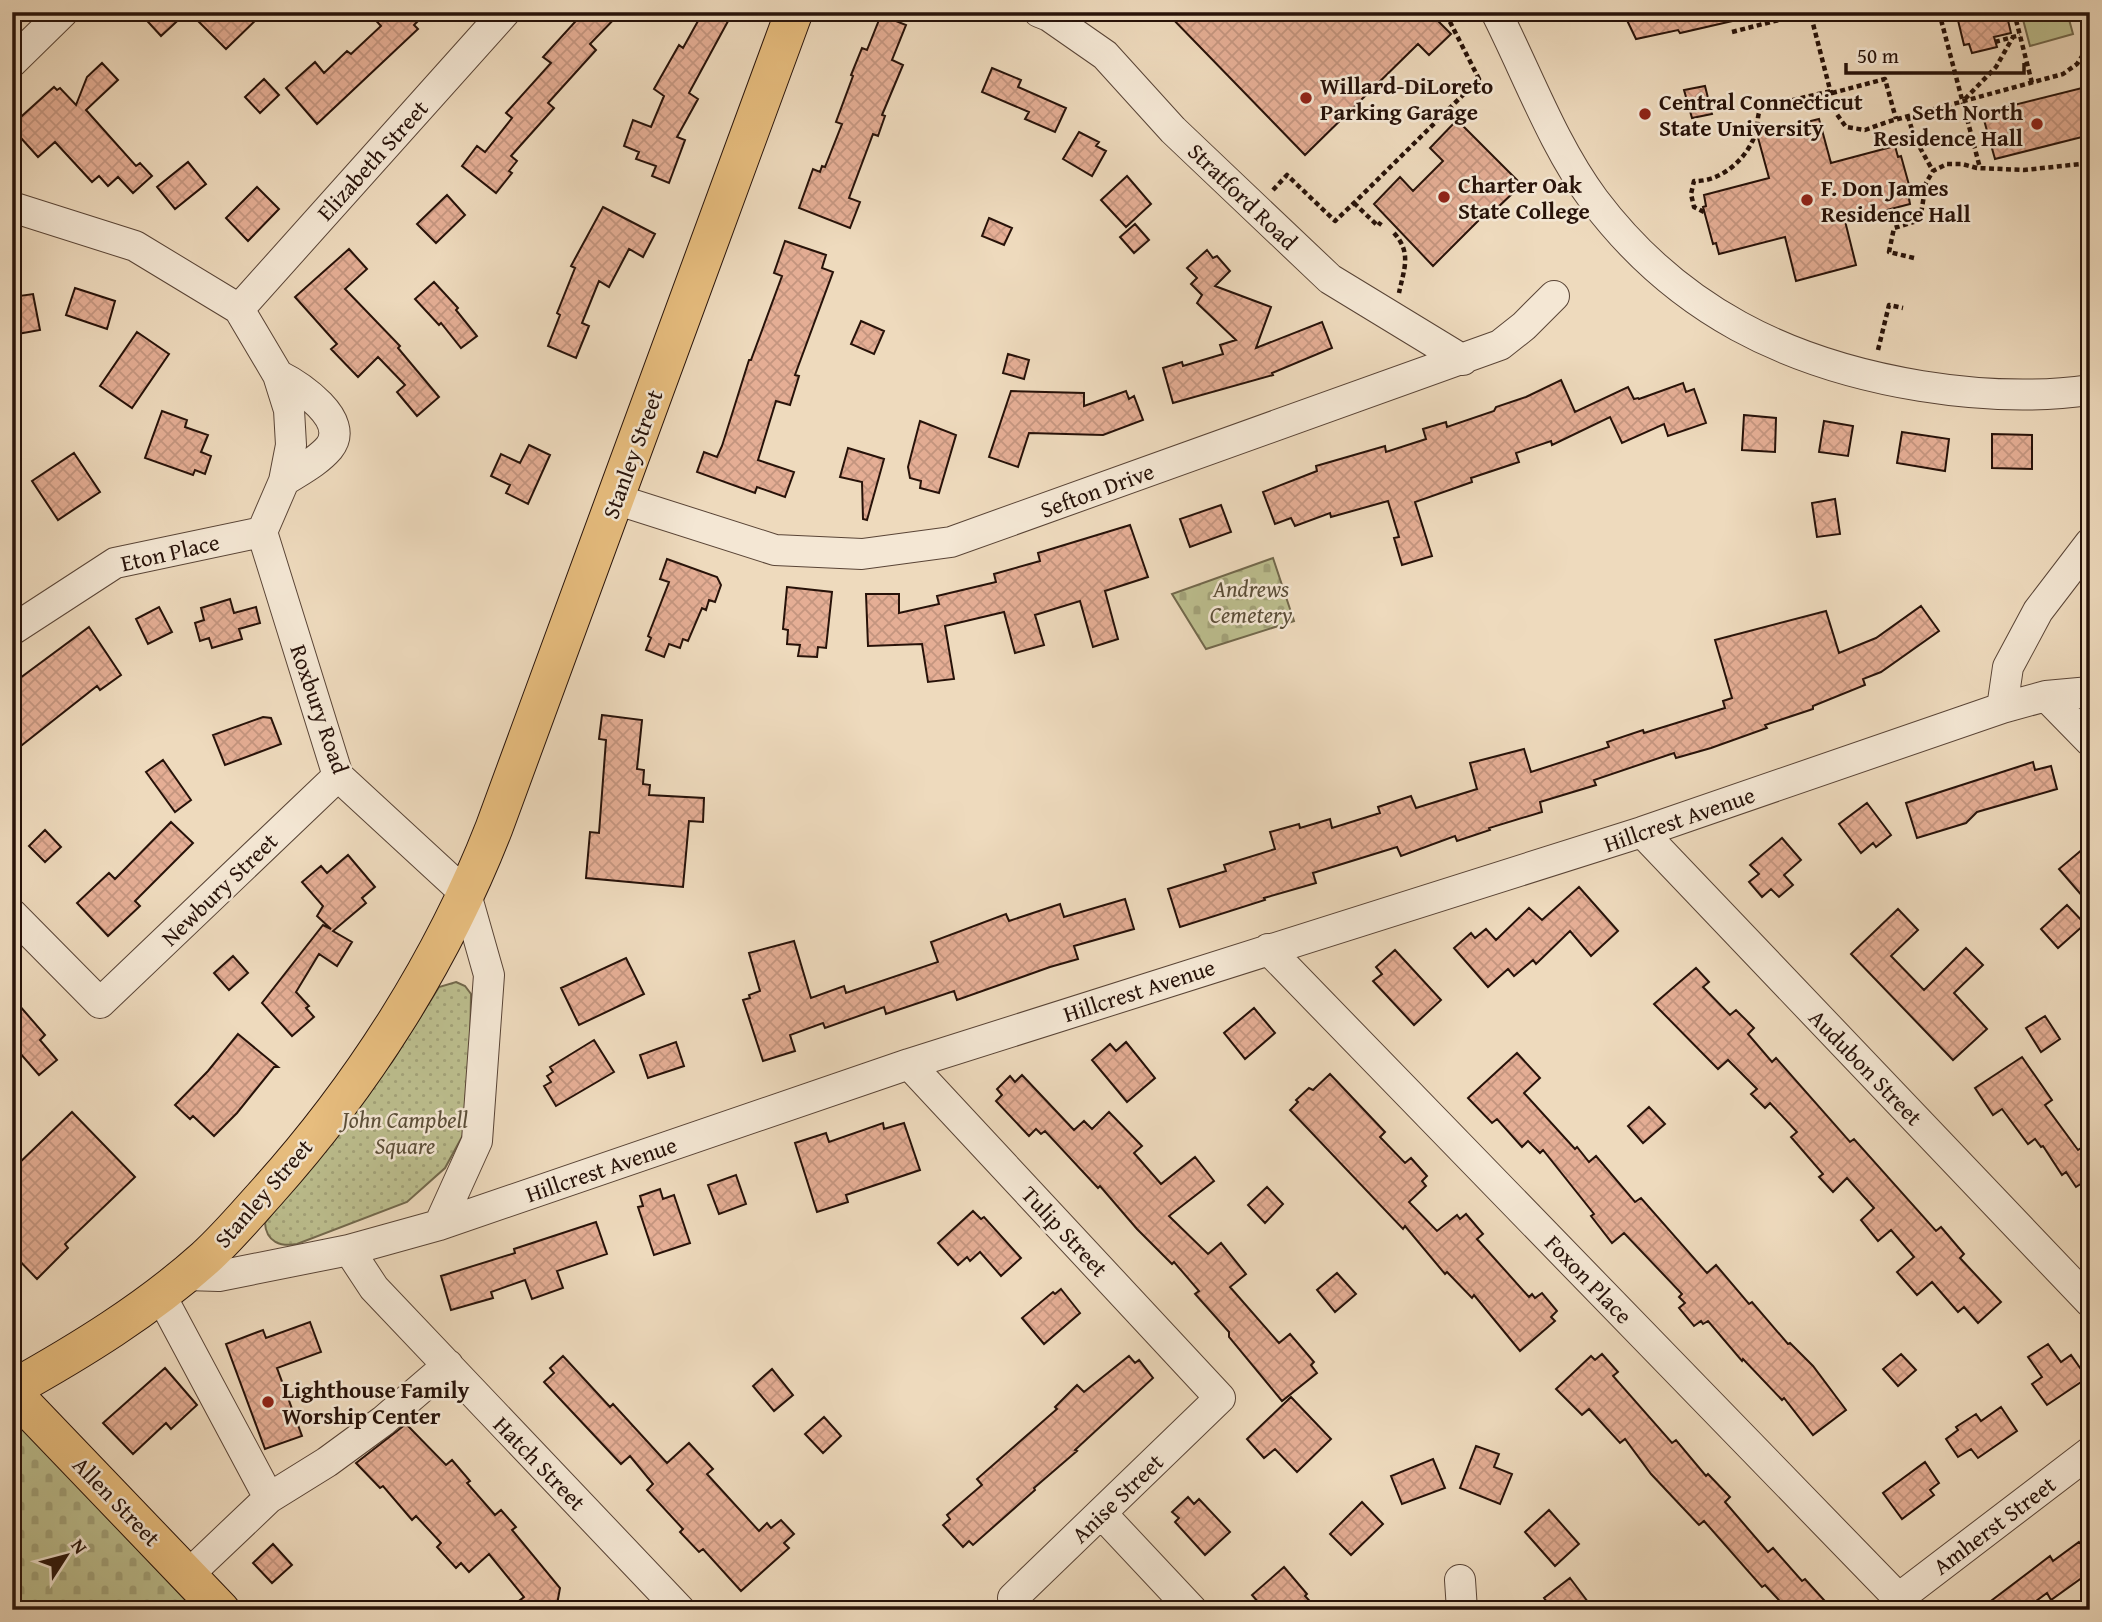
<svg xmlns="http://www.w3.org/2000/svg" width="2102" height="1622" viewBox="0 0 2102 1622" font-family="'Gentium Book Plus',serif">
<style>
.green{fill:#bcbe8e;stroke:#72684c;stroke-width:2}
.cemetery{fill:url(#cemetery-stones);stroke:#72684c;stroke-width:2}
.park{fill:url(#park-dots);stroke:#72684c;stroke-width:2}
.building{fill:url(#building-cross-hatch);stroke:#271209;stroke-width:2}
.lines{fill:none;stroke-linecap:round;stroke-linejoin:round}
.minor-casing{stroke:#594436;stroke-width:32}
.major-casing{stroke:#271209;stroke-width:39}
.path{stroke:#271209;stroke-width:4.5;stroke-dasharray:5 3.5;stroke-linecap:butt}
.minor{stroke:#f4e7d4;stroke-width:30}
.major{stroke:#e7bd7e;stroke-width:37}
.poi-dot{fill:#8f2418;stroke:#f4e7d4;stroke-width:2.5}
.labels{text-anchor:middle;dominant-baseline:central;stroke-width:5;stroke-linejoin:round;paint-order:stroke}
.poi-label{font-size:23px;font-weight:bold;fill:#271209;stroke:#f4e7d4;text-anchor:start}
.street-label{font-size:23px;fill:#271209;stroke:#f4e7d4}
.park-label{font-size:23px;font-style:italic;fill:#5b4e38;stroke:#f4e7d4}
</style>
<defs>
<pattern id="cemetery-stones" width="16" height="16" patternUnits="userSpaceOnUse" patternTransform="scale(1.75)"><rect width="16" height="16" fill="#bcbe8e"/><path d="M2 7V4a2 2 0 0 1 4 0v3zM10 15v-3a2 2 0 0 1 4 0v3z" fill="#a2a279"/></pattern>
<pattern id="park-dots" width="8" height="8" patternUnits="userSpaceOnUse" patternTransform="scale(1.75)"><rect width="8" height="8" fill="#bcbe8e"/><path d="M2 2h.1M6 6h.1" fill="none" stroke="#a2a279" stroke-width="1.8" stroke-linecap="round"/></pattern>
<pattern id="building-cross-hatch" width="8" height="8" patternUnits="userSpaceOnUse" patternTransform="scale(1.75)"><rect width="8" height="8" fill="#e5ae95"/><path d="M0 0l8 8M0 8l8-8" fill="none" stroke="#c4957f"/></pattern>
</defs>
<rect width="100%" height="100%" fill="#eedabd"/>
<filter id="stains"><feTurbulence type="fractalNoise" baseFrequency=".00286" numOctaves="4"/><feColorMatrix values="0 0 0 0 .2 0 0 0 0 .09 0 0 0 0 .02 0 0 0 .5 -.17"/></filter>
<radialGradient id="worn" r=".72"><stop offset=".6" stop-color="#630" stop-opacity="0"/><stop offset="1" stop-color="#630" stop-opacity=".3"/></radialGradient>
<path class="green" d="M2021 12H2067L2073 34 2030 46Z"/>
<path class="cemetery" d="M1273 558 1294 621 1206 649 1172 594Z
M14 1419 195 1610H12V1420Z"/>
<path class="park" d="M456 982 465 986 471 994 469 1108 463 1135 445 1168 407 1202 297 1244C281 1247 266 1242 265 1223L392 1062 439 987Z"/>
<path class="building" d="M139 12H187L161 36Z
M189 12H264L226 49Z
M368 12H427L414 25 418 29 317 124 286 88 315 62 324 73 347 51 351 54 381 26Z
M584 12H621L590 44 596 50 548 103 554 108 511 156 517 161 509 171 512 173 496 193 462 166 477 146 485 152 512 118 506 113 551 63 543 57Z
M703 12H733L689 93 698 99 677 137 685 140 669 183 652 176 656 166 636 159 639 152 624 146 633 120 651 127 664 96 654 89 679 45 683 48Z
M1166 12H1449L1439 22 1451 34 1429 55 1418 44 1305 155Z
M1623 12H1736L1737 20 1680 33 1678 30 1636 39Z
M1956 12H2006L2011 33 1994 37 1997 47 1972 53 1969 44 1964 45Z
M881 15 906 25 892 60 903 65 882 115 885 116 878 136 873 134 849 198 860 202 850 228 799 208 813 169 820 172 822 166 825 167 842 124 836 122 853 76 851 75 862 48 867 50Z
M102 63 118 80 86 110 136 166 140 163 152 176 133 193 118 177 108 186 99 176 92 182 55 142 38 157 12 128V125L54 87 57 90 60 88 76 105 87 77Z
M992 68 1021 80 1018 87 1066 108 1055 132 1025 119 1029 112 982 92Z
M264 79 279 95 260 113 245 97Z
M1705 86 1712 114 1692 118 1684 90Z
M2090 86V135L1995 159 1982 113Z
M1819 119 1831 163 1895 146 1898 157 1901 156 1911 192 1908 193 1910 204 1845 221 1856 265 1796 281 1785 237 1719 254 1716 243 1713 244 1703 207 1706 206 1704 195 1769 178 1757 134Z
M1457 120 1518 181 1511 188 1515 191 1496 209 1493 206 1433 266 1374 204 1400 177 1413 191 1443 161 1430 148Z
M1079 132 1099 142 1096 146 1106 151 1092 176 1063 159Z
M188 162 206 184 175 209 157 187Z
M1127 176 1151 204 1126 227 1101 200Z
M257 187 279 209 248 241 226 218Z
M447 195 465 215 436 243 417 224Z
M603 207 655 234 643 257 629 249 609 287 599 281 582 323 589 326 576 358 548 346 560 315 557 313 575 268 571 266Z
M989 218 1012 228 1004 245 982 236Z
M1135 224 1149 240 1134 253 1120 237Z
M785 241 826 255 822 268 833 272 795 375 799 376 790 405 776 401 758 460 794 472 785 497 757 487 755 493 697 472 704 452 717 457 722 446 749 360H751L782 276 774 273Z
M349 249 367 269 345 289 400 346 398 348 439 397 417 416 397 392 405 385 378 357 358 377 331 349 337 344 295 297Z
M1207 250 1213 258 1217 256 1230 271 1215 286 1271 307 1256 348 1322 322 1332 348 1272 373 1273 375 1173 403 1163 368 1182 362 1183 366 1223 354 1220 345 1236 340 1197 303 1202 295 1191 284 1197 278 1187 268Z
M434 282 458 308 456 310 477 336 461 348 441 323 439 325 415 299Z
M75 288 115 301 107 329 66 315Z
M33 294 40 330 12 335V297Z
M861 321 884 331 874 354 851 344Z
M137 332 169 354 132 408 100 386Z
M1008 354 1029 360 1024 379 1003 373Z
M1561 380 1575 412 1628 387 1634 399 1638 398 1639 399 1683 383 1686 392 1694 389 1706 423 1668 436 1664 424 1622 443 1610 417 1552 445 1551 441 1516 453 1519 462 1471 478 1472 482 1415 502 1432 556 1402 565 1394 538 1399 537 1388 501 1331 517 1330 513 1295 526 1291 518 1275 524 1263 492 1317 471 1316 466 1385 446 1386 452 1426 439 1423 429 1446 422 1447 427 1494 411 1496 407 1526 397Z
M1011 391 1084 393V406L1126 391 1129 399 1134 396 1143 420 1103 435 1029 433 1018 467 989 457Z
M162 411 187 420 185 427 208 435 201 452 211 456 205 474 195 470 193 475 145 458Z
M1744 415 1776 418 1775 452 1742 450Z
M920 421 956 435 939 493 920 488 921 481 910 478 908 467Z
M1824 421 1853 426 1848 456 1819 452Z
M1902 432 1949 439 1945 471 1897 463Z
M1992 434 2032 435V469L1992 468Z
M529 445 550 455 528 504 506 493 510 485 491 476 501 454 520 463Z
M848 448 884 459 867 520 863 519 862 482 840 477Z
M74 453 100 492 58 520 32 481Z
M1835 499 1840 534 1817 537 1812 503Z
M1221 505 1231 532 1190 547 1180 519Z
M1130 525 1148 577 1105 591 1118 639 1093 647 1080 601 1035 615 1044 645 1015 653 1004 612 945 626 954 679 928 682 922 644 868 646 866 594H899V613L939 604 937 596 996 582 994 574 1040 561 1038 553Z
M667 559 717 577 721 585 715 602 709 600 706 610 702 608 688 641 683 639 680 648 669 644 664 657 646 650 651 638 648 636 669 582 660 579Z
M787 587 832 592 826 648 818 647 817 657 798 656 800 645 787 644 788 630 783 629Z
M230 599 234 613 256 607 260 623 239 629 242 639 212 648 209 638 200 641 195 623 204 620 201 608Z
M1921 606 1939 631 1881 672 1863 679 1865 685 1813 706V709L1765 725 1767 728 1711 748 1676 758 1674 753 1594 780 1596 785 1540 802 1542 812 1489 828 1490 830 1457 841 1455 836 1401 856 1397 847 1313 873 1316 883 1264 898 1265 900 1180 927 1168 889 1226 871 1224 865 1275 849 1270 832 1299 824 1300 828 1330 819 1332 828 1380 813 1378 807 1411 796 1416 808 1477 789 1470 763 1524 749 1531 772 1609 747 1607 742 1643 730 1644 733 1725 708 1723 701 1732 698 1715 640 1826 611 1839 653 1876 638Z
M159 607 172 632 148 644 136 619Z
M89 627 121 675 100 690 97 686 12 753V684Z
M602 715 642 720 637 769 644 770 643 784 650 785 649 795 704 798 703 822 689 821 683 887 586 878 590 832 599 833 606 740 599 739Z
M263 717 271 718 281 744 225 765 213 735Z
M163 760 191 800 175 812 146 772Z
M2033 762 2035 770 2051 766 2057 789 1977 812 1966 823 1917 838 1906 803Z
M1867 803 1891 835 1876 847 1873 843 1861 853 1839 824Z
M171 822 193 843 135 901 140 906 108 936 77 903 109 873 115 879Z
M45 830 61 847 45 862 29 846Z
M1782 838 1801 860 1784 875 1793 885 1779 897 1771 889 1762 897 1749 882 1759 874 1750 865Z
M2090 843V905L2059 869Z
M348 855 375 887 362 898 366 903 333 931 352 942 337 966 319 954 296 992 309 1006 306 1008 314 1017 292 1036 262 1003 323 925 331 929 317 916 323 906 302 882 321 866 327 873Z
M1579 887 1618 931 1591 956 1570 931 1536 964 1533 960 1514 976 1508 969 1488 987 1454 948 1471 933 1475 938 1486 929 1496 940 1529 908 1542 920Z
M1125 899 1134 929 1074 946 1078 959 1050 967 957 1000 954 991 886 1014 884 1007 825 1028 823 1023 790 1035 795 1051 763 1061 743 1000 750 998 749 995 760 991 749 953 794 941 811 998 844 986 846 993 938 962 931 942 1006 914 1009 921 1060 904 1064 917Z
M2067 905 2085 924 2058 948 2041 929Z
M1898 909 1918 930 1891 956 1924 990 1966 948 1983 965 1954 993 1987 1029 1953 1060 1851 954Z
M1395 950 1441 1000 1414 1025 1373 981 1382 974 1376 967Z
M233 956 248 973 229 990 214 973Z
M626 958 644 994 579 1025 561 988Z
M1696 968 1709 982 1703 987 1730 1015 1736 1010 1754 1028 1748 1034 1772 1062 1776 1058 1850 1142 1854 1139 1936 1231 1941 1227 1964 1254 1960 1258 2001 1302 1978 1323 1964 1307 1958 1312 1932 1282 1917 1295 1897 1272 1914 1257 1891 1230 1878 1241 1861 1220 1874 1208 1847 1178 1833 1192 1819 1177 1823 1174 1791 1137 1797 1132 1770 1103 1765 1108 1751 1094 1757 1089 1728 1060 1718 1069 1654 1004Z
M12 997 45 1035 40 1040 57 1060 39 1075 12 1044Z
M1254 1008 1275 1033 1245 1059 1224 1033Z
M2045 1016 2060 1039 2041 1052 2026 1028Z
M238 1034 278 1067H274L237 1113 214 1136 193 1116 190 1119 175 1105 208 1071Z
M594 1040 614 1072 556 1106 544 1086 551 1082 547 1076 553 1072 550 1067Z
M676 1042 684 1066 648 1078 640 1055Z
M1126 1042 1155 1078 1127 1102 1092 1060 1110 1044 1116 1051Z
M1517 1053 1540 1078 1524 1093 1575 1149 1577 1147 1589 1162 1596 1156 1635 1202 1641 1198 1707 1273 1716 1265 1749 1304 1752 1302 1788 1344 1790 1343 1813 1366 1846 1410 1813 1435 1784 1398 1782 1400 1743 1359 1742 1361 1708 1321 1703 1324 1701 1321 1694 1326 1679 1308 1685 1303 1679 1297 1682 1294 1624 1233 1612 1243 1591 1216 1594 1214 1543 1150 1540 1153 1528 1141 1522 1147 1497 1119 1492 1123 1468 1098Z
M2022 1057 2052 1100 2045 1105 2078 1150 2090 1142V1178L2076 1187 2066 1172 2062 1175 2043 1146 2041 1147 2035 1139 2028 1144 2002 1109 1993 1115 1975 1088Z
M1330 1074 1385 1132 1380 1137 1405 1163 1411 1158 1427 1176 1422 1181 1426 1186 1409 1202 1437 1231 1457 1215 1460 1219 1466 1214 1483 1234 1477 1239 1529 1297 1532 1294 1535 1298 1542 1293 1557 1311 1551 1317 1555 1321 1520 1351 1474 1295 1472 1298 1447 1272 1445 1274 1405 1226 1403 1229 1290 1110 1298 1102 1296 1100 1309 1088 1313 1090Z
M1022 1075 1074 1130 1084 1121 1092 1129 1109 1112 1142 1146 1134 1153 1161 1184 1195 1157 1214 1181 1169 1216 1208 1254 1221 1243 1246 1274 1230 1287 1279 1343 1290 1334 1314 1362 1311 1365 1317 1373 1282 1401 1229 1337V1332L1195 1294 1199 1291 1174 1262 1172 1264 1137 1229 1100 1186 1098 1188 1045 1131 1041 1134 1036 1129 1029 1136 996 1101 1002 1095 997 1089 1010 1076 1015 1082Z
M1649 1107 1665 1124 1643 1143 1628 1126Z
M72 1112 135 1177 65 1244 68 1248 37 1279 12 1253V1170Z
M883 1123 884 1129 904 1123 920 1170 846 1195 848 1202 817 1212 795 1143 826 1133 829 1142Z
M736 1175 746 1204 719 1214 708 1185Z
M1267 1187 1283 1204 1265 1223 1248 1205Z
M660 1189 663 1199 674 1195 690 1243 654 1255 638 1207 643 1206 640 1196Z
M973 1211 981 1219 984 1217 1021 1258 1001 1276 980 1252 970 1261 967 1257 958 1265 938 1243Z
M596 1222 607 1254 557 1271 563 1288 532 1299 525 1280 491 1292 493 1298 451 1310 441 1276 515 1253 514 1249Z
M1337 1273 1356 1294 1335 1312 1317 1290Z
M1061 1289 1080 1313 1044 1344 1022 1318 1053 1292 1055 1294Z
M310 1322 321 1352 277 1368 302 1436 265 1449 226 1344 263 1330 266 1338Z
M2048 1344 2061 1362 2071 1355 2087 1378 2047 1405 2032 1384 2042 1377 2028 1357Z
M1602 1354 1618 1372 1613 1376 1672 1443 1676 1440 1706 1476 1708 1474 1730 1497 1725 1502 1768 1552 1773 1548 1802 1581 1805 1579 1833 1610H1788L1765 1585 1762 1587 1704 1521 1699 1525 1651 1474 1625 1439 1620 1443 1589 1409 1582 1415 1556 1389 1591 1356 1595 1360Z
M1901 1354 1916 1370 1898 1386 1883 1369Z
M563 1356 610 1407 613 1404 667 1463 689 1443 713 1469 707 1474 759 1531 767 1523 771 1528 781 1520 794 1534 784 1543 789 1548 741 1591 703 1549 699 1552 680 1532 683 1529 647 1490 653 1484 630 1456 621 1464 544 1382 554 1373 550 1368Z
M1129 1356 1135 1363 1139 1360 1153 1378 1075 1450 1077 1451 1034 1488 1035 1490 973 1545 969 1541 963 1547 943 1525 950 1519 947 1515 982 1485 977 1479 1057 1409 1055 1407 1077 1385 1084 1392Z
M165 1368 197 1405 171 1429 166 1423 133 1454 103 1423Z
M772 1369 793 1395 774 1411 753 1386Z
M1291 1397 1331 1439 1297 1472 1275 1449 1264 1458 1247 1439Z
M2001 1407 2017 1431 1978 1458 1971 1449 1958 1457 1946 1439 1958 1430 1956 1427 1976 1414 1981 1421Z
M824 1417 841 1436 823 1453 805 1434Z
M406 1424 446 1465 452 1460 470 1481 467 1483 495 1515 501 1510 516 1527 512 1530 560 1588 556 1610H507L524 1597 489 1554 469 1572 461 1563 456 1568 437 1547 441 1543 416 1516 412 1520 383 1486 380 1488 356 1463Z
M1476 1446 1499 1454 1494 1467 1512 1474 1500 1504 1460 1488Z
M1433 1459 1445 1488 1402 1504 1391 1476Z
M1925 1462 1939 1483 1930 1490 1934 1495 1902 1519 1883 1493Z
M1188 1497 1194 1504 1199 1499 1230 1532 1205 1555 1175 1522 1179 1518 1172 1512Z
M1362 1502 1383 1524 1351 1555 1330 1534Z
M1549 1510 1579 1544 1555 1566 1525 1532Z
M2079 1542 2090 1556V1572L2051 1600 2047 1593 2024 1610H1979L2050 1556 2053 1561Z
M273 1544 292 1565 272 1583 253 1563Z
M1284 1567 1307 1594 1305 1596 1318 1610H1265L1252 1595Z
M1570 1578 1594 1610H1553L1544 1598Z"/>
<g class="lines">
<g class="minor-casing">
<path id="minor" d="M1039 12 1049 16 1105 55 1173 130 1330 279 1463 360
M1496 12C1527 73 1553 145 1594 200 1677 310 1787 364 1921 386 1977 395 2034 398 2090 390
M12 62 63 12
M12 207 135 246 239 309 278 375 289 410 291 445 284 481 262 532 338 776 466 894 489 975 477 1141 439 1225
M239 309 505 12
M278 375C298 385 352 420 329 448 317 462 299 471 284 481
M615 499 775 550 862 554 951 542 1500 345 1524 326 1554 296
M12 630 115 563 262 532
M2046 696 2090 741
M2002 708 2008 667 2038 611 2090 543
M1642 832 2090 1302
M12 914 100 1003 338 776
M1268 949 1910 1610
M909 1064 1220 1398 1013 1598
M349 1250 374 1288 680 1610
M186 1275 219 1276 349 1250 439 1225 909 1064 1642 832 2002 708 2046 696 2090 692
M160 1294 269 1498 188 1575
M269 1498 327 1462 383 1421 448 1365
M1101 1513 1192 1610
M1460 1580 1462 1610
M1899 1598 2090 1452"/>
</g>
<g class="major-casing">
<path id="major" d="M12 1389C80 1351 147 1310 205 1258 228 1237 247 1214 267 1192 363 1085 442 961 494 828L794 12
M12 1392 221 1610"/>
</g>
<path class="path" d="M1939 12 1980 168
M2014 12 2032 83
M1732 32 1810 12 1836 113 1846 127 1865 130 1887 122 2063 74 2077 64 2090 44
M1995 42 2020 35
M1832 93 1885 79 1896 119
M1965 99 1996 67 2013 37
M1908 116 1914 137 1933 171
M1273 190 1287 175 1335 221 1354 203 1479 79 1448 18 1456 12
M1354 203 1378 226 1381 222
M1704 212 1694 207 1691 194 1694 181C1722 182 1748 158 1756 132 1758 124 1757 117 1760 110L1772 105 1831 91
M1394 233C1412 253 1404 269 1399 293
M1914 258 1889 252 1894 228 1920 220 1926 183 1933 171 1947 164H1962L1977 168 2024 170 2090 163
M1878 350 1889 305 1903 308"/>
<use href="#minor" class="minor"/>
<use href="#major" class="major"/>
</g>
<g class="poi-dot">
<circle cx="1306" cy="98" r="7"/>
<circle cx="1645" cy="114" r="7"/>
<circle cx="2037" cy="124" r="7"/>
<circle cx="1444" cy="197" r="7"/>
<circle cx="1807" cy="200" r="7"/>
<circle cx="268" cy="1402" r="7"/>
</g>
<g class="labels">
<g class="poi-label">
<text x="1320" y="85">Willard-DiLoreto<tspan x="1320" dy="26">Parking Garage</tspan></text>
<text x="1659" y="101">Central Connecticut<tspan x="1659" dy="26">State University</tspan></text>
<text x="2023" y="111" text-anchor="end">Seth North<tspan x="2023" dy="26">Residence Hall</tspan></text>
<text x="1458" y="184">Charter Oak<tspan x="1458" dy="26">State College</tspan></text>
<text x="1821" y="187">F. Don James<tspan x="1821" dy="26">Residence Hall</tspan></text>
<text x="282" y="1389">Lighthouse Family<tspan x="282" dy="26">Worship Center</tspan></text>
</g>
<g class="street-label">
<text transform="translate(372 160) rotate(-48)">Elizabeth Street</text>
<text transform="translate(1243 196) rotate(44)">Stratford Road</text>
<text transform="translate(632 454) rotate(-70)">Stanley Street</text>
<text transform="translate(1097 490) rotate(-20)">Sefton Drive</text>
<text transform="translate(170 552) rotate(-13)">Eton Place</text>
<text transform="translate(320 709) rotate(71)">Roxbury Road</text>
<text transform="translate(1679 819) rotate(-19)">Hillcrest Avenue</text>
<text transform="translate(219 889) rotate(-44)">Newbury Street</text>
<text transform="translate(1139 990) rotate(-18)">Hillcrest Avenue</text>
<text transform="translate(1866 1067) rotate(46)">Audubon Street</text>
<text transform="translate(601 1169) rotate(-19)">Hillcrest Avenue</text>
<text transform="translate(263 1193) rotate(-49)">Stanley Street</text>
<text transform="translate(1065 1231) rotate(47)">Tulip Street</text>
<text transform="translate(1589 1279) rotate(46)">Foxon Place</text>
<text transform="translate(540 1463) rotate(46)">Hatch Street</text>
<text transform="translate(1117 1498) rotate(-44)">Anise Street</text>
<text transform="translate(117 1501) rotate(46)">Allen Street</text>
<text transform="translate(1994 1525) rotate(-37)">Amherst Street</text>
</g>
<g class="park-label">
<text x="1251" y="588">Andrews<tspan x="1251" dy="26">Cemetery</tspan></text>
<text x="405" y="1119">John Campbell<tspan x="405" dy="26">Square</tspan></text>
</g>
</g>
<rect width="2102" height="1622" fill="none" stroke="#eedabd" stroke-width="42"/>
<rect x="14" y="14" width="2074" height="1594" fill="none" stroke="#271209" stroke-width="3.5"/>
<rect x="21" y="21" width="2060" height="1580" fill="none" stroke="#271209" stroke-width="2"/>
<g transform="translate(66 1556) rotate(54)" stroke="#f4e7d4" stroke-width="5" paint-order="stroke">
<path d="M0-5L12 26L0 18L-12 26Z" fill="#271209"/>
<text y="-10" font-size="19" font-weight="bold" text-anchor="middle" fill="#271209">N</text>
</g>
<path d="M1846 63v10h178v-10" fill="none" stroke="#271209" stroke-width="3.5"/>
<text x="1857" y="63" font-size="21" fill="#271209" stroke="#f4e7d4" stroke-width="5" paint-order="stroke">50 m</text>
<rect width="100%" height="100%" filter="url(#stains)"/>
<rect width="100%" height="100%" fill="url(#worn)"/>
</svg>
